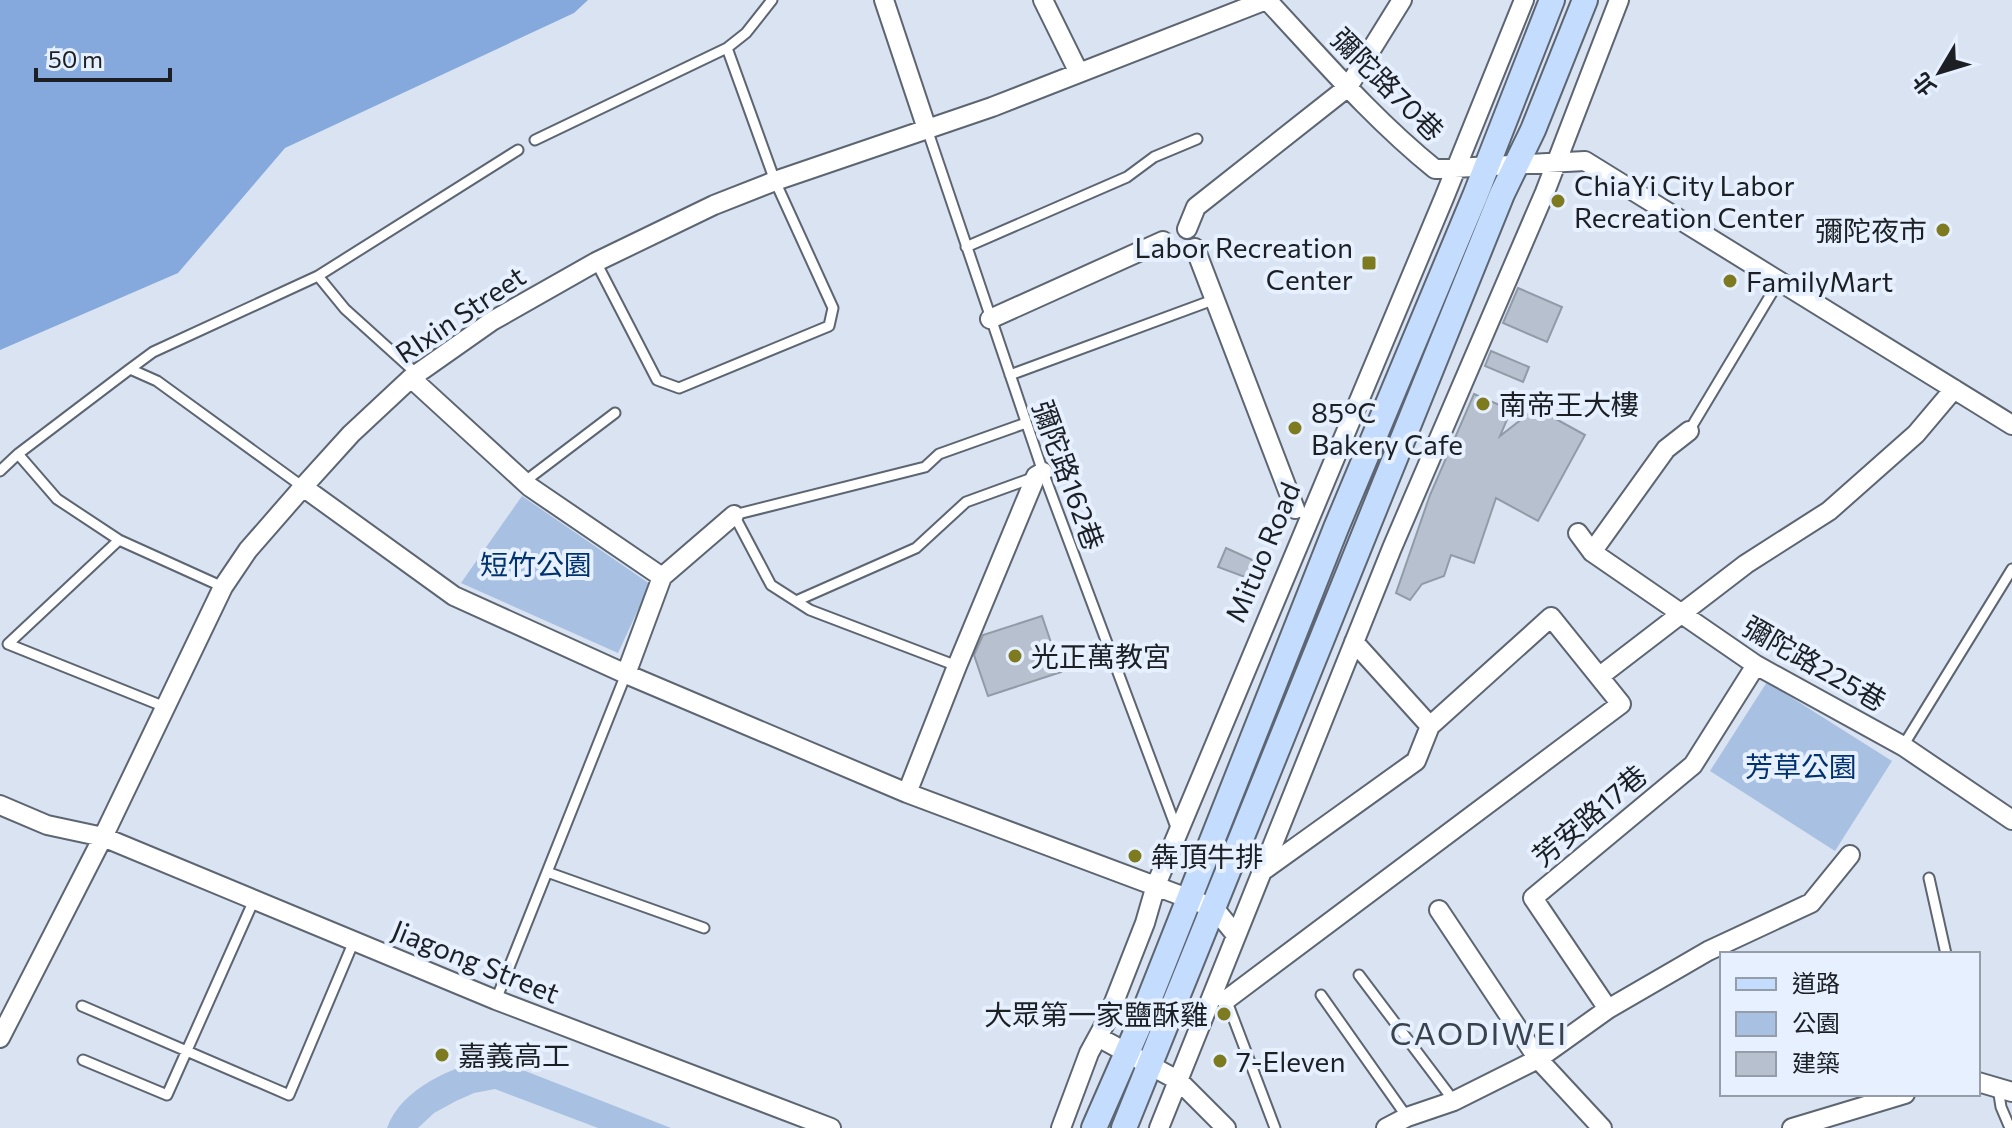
<svg xmlns="http://www.w3.org/2000/svg" width="2012" height="1128" viewBox="0 0 2012 1128" font-family="Commissioner,'Noto Sans TC',sans-serif">
<style>
.green{fill:#a8c0e2}
.forest{fill:#85a9dc}
.building{fill:#b7c0ce;stroke:#919ba8;stroke-width:2}
.lines{fill:none;stroke-linecap:round;stroke-linejoin:round}
.lane-casing{stroke:#5c6571;stroke-width:13}
.street-casing{stroke:#5c6571;stroke-width:22}
.secondary-casing{stroke:#5c6571;stroke-width:28}
.lane{stroke:#fff;stroke-width:9}
.street{stroke:#fff;stroke-width:18}
.secondary{stroke:#c4dcfd;stroke-width:24}
.poi-dot{fill:#7d7a20;stroke:#e6f0ff;stroke-width:3}
.labels{text-anchor:middle;dominant-baseline:central;stroke-width:8;stroke-linejoin:round;paint-order:stroke}
.street-label{font-size:28px;fill:#1c2025;stroke:#e6f0ff}
.poi-label{font-size:28px;fill:#1c2025;stroke:#e6f0ff;text-anchor:start}
.park-label{font-size:28px;fill:#01326d;stroke:#e6f0ff}
.quarter-label{font-size:32px;letter-spacing:2px;fill:#3a424e;stroke:#e6f0ff}
</style>
<rect width="100%" height="100%" fill="#d9e3f1"/>
<path class="green" d="M522 496 650 584 618 653 461 583Z
M1767 682 1892 761 1835 851 1710 771Z
M491 1058H492L671 1128H598L495 1089 474 1093 456 1101 434 1113 418 1128H387C402 1087 453 1067 491 1058Z"/>
<path class="forest" d="M0 0H588L574 13 285 148 178 273 0 350Z"/>
<path class="building" d="M1518 288 1562 307 1547 342 1503 323Z
M1491 351 1529 367 1523 382 1485 366Z
M1474 394 1511 410 1500 436 1536 408 1585 435 1538 521 1496 498 1474 563 1451 555 1444 576 1422 584 1410 600 1396 593 1430 495Z
M1226 548 1268 567 1261 583 1218 567Z
M1042 616 1061 672 988 696 974 655 983 635Z"/>
<g class="lines">
<g class="lane-casing">
<path id="lane" d="M927 129 1043 472 1177 830
M535 140 727 48 746 33 772 0
M966 247 1127 177 1154 157 1197 139
M596 262 657 380 679 388 829 326 833 308 775 181 727 48
M318 276 345 309 417 374
M130 369 153 352 318 276 518 150
M1010 375 1213 300
M1689 431 1779 281
M18 454 57 499 119 540 223 587
M0 471 18 454 130 369 157 381 303 487
M524 482 615 413
M119 540 8 644 165 707
M796 601 916 548 966 502 1035 477
M957 666 810 610 771 585 734 515 925 467 939 454 1026 423
M1903 746 2012 569
M547 872 704 928
M1929 878 1946 954
M1359 975 1454 1101
M1321 995 1407 1117
M1226 999 1275 1128
M496 1000 626 674
M82 1006 289 1095 354 941
M83 1060 167 1095 254 900
M1998 1088 2001 1107 2010 1128"/>
</g>
<g class="street-casing">
<path id="street" d="M884 0 927 129
M1043 0 1079 73
M1267 0C1321 58 1373 119 1435 169L1585 161 2012 425
M1187 229 1196 207 1348 87 1402 0
M1195 248 1295 509
M990 319 1163 241
M411 378 530 487 662 577 626 674
M303 487 454 596 626 674 907 793 1214 908 1236 935
M1578 533 1592 552 1666 449 1689 431
M1592 552 1756 665 1903 746 2012 820
M662 577 734 515
M1600 676 1746 564 1829 511 1916 434 1954 389
M907 793 957 666 1036 476 1043 472
M0 805 47 825 103 837 496 1000 831 1128
M1264 870 1416 761 1430 726
M1439 910 1538 1059 1602 1128
M1226 1000 1621 704 1551 617 1430 726 1354 642
M1608 1009 1533 898 1693 765 1756 665
M1098 1037 1179 1081 1226 1128
M0 1038 103 837 223 587 248 550 303 487 351 434 411 378 492 321 596 262 714 205 775 181 992 107 1266 0
M1978 1082 2012 1092
M1061 1128 1089 1053 1107 1020 1145 923 1156 885 1444 198 1524 0
M1159 1128 1392 548 1545 192 1619 0
M1386 1128 1407 1117 1454 1101 1538 1059 1608 1009 1708 951 1811 903 1850 855
M1792 1128 1905 1094"/>
</g>
<g class="secondary-casing">
<path id="secondary" d="M1094 1128 1137 1030 1336 528 1475 196 1552 0
M1124 1128 1502 194 1533 130 1585 0"/>
</g>
<use href="#lane" class="lane"/>
<use href="#street" class="street"/>
<use href="#secondary" class="secondary"/>
</g>
<g class="poi-dot">
<circle cx="1558" cy="201" r="8"/>
<circle cx="1943" cy="230" r="8"/>
<rect x="1361" y="255" width="16" height="16" rx="4"/>
<circle cx="1730" cy="281" r="8"/>
<circle cx="1483" cy="404" r="8"/>
<circle cx="1295" cy="428" r="8"/>
<circle cx="1015" cy="656" r="8"/>
<circle cx="1135" cy="856" r="8"/>
<circle cx="1224" cy="1014" r="8"/>
<circle cx="442" cy="1055" r="8"/>
<circle cx="1220" cy="1061" r="8"/>
</g>
<g class="labels">
<g class="street-label">
<text transform="translate(1388 84) rotate(45)">彌陀路70巷</text>
<text transform="translate(460 314) rotate(-34)">RIxin Street</text>
<text transform="translate(1069 475) rotate(70)">彌陀路162巷</text>
<text transform="translate(1262 552) rotate(-67)">Mituo Road</text>
<text transform="translate(1815 663) rotate(30)">彌陀路225巷</text>
<text transform="translate(1589 815) rotate(-40)">芳安路17巷</text>
<text transform="translate(476 961) rotate(22)">Jiagong Street</text>
</g>
<g class="poi-label">
<text x="1574" y="185">ChiaYi City Labor<tspan x="1574" dy="32">Recreation Center</tspan></text>
<text x="1927" y="230" text-anchor="end">彌陀夜市</text>
<text x="1353" y="247" text-anchor="end">Labor Recreation<tspan x="1353" dy="32">Center</tspan></text>
<text x="1746" y="281">FamilyMart</text>
<text x="1499" y="404">南帝王大樓</text>
<text x="1311" y="412">85°C<tspan x="1311" dy="32">Bakery Cafe</tspan></text>
<text x="1031" y="656">光正萬教宮</text>
<text x="1151" y="856">犇頂牛排</text>
<text x="1208" y="1014" text-anchor="end">大眾第一家鹽酥雞</text>
<text x="458" y="1055">嘉義高工</text>
<text x="1236" y="1061">7-Eleven</text>
</g>
<g class="park-label">
<text x="536" y="564">短竹公園</text>
<text x="1801" y="766">芳草公園</text>
</g>
<g class="quarter-label">
<text x="1479" y="1032">CAODIWEI</text>
</g>
</g>
<rect x="1720" y="952" width="260" height="144" fill="#e6f0ff" stroke="#959da8" stroke-width="2"/>
<rect x="1736" y="978" width="40" height="12" fill="#c4dcfd" stroke="#959da8" stroke-width="2"/>
<text x="1792" y="992" font-size="24" fill="#1c2025">道路</text>
<rect x="1736" y="1012" width="40" height="24" fill="#a8c0e2" stroke="#959da8" stroke-width="2"/>
<text x="1792" y="1032" font-size="24" fill="#1c2025">公園</text>
<rect x="1736" y="1052" width="40" height="24" fill="#b7c0ce" stroke="#959da8" stroke-width="2"/>
<text x="1792" y="1072" font-size="24" fill="#1c2025">建築</text>
<g transform="translate(1940 72) rotate(232)" stroke="#e6f0ff" stroke-width="6" paint-order="stroke">
<path d="M0-6L14 30L0 20L-14 30Z" fill="#1c2025"/>
<text y="-12" font-size="22" font-weight="bold" text-anchor="middle" fill="#1c2025">北</text>
</g>
<path d="M36 68v12h134v-12" fill="none" stroke="#1c2025" stroke-width="4"/>
<text x="48" y="68" font-size="24" fill="#1c2025" stroke="#e6f0ff" stroke-width="6" paint-order="stroke">50 m</text>
</svg>
